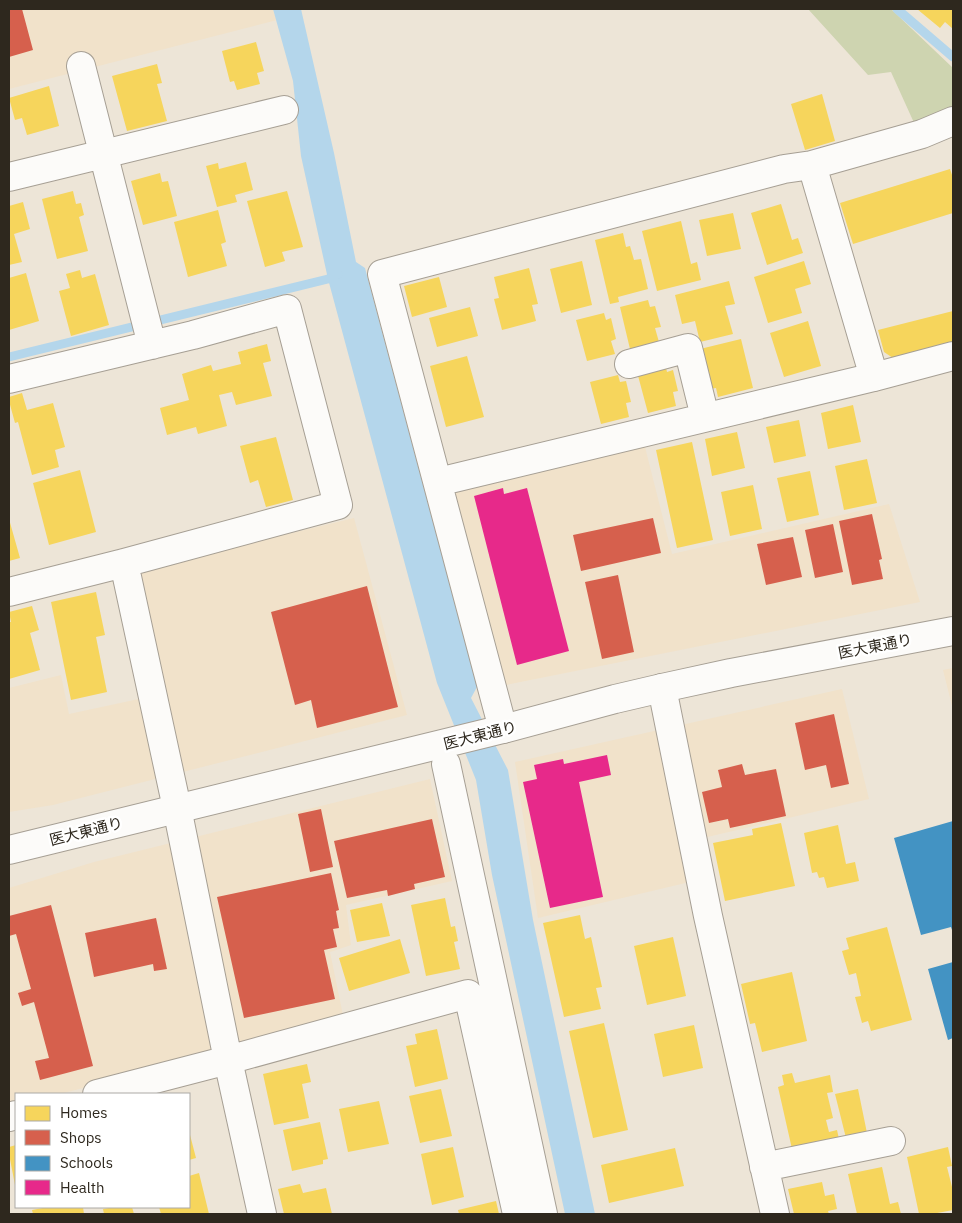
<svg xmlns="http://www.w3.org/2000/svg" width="962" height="1223" viewBox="0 0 962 1223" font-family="'IBM Plex Sans','Noto Sans JP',sans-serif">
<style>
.built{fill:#f1e2ca}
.green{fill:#ced4b0}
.water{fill:#b4d6eb}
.homes{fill:#f6d55c}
.shops{fill:#d6604d}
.schools{fill:#4393c3}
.health{fill:#e7298a}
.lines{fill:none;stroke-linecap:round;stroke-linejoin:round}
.stream{stroke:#b4d6eb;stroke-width:9}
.street-casing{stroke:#a69f94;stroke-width:30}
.secondary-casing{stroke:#a69f94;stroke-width:30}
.street{stroke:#fcfbf9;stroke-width:28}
.secondary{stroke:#fcfbf9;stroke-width:28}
.labels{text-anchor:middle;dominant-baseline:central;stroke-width:5;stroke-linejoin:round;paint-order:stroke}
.street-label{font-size:15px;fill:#2e281e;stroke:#fff}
</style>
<rect width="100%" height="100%" fill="#ede5d7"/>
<path class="built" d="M9 9H273L277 20 9 89Z
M645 447 672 554 889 504 920 602 481 690 429 492Z
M354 518 407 715 53 805 9 812V688L61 675 69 714 162 694 135 571Z
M953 668V710L943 670Z
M842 689 869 799 686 842 694 881 538 918 515 762Z
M430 779 452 881 346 905 351 945 330 952 344 1020 60 1094H16V1106L9 1108V888L94 862Z"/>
<path class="green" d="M808 9H891L953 68V111L915 125 891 72 868 75Z"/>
<path class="water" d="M273 9H301L334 153 356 262 365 268 477 687 471 698 508 770 533 920 595 1214H565L492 875 476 780 437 683 328 279 301 156 293 81Z"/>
<path class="homes" d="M917 9H953V29L945 22 940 28Z
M256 42 264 71 257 73 260 84 237 90 234 81 230 82 222 51Z
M157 64 162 83 157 84 167 121 127 131 112 76Z
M49 86 59 126 27 135 22 118 15 120 9 98Z
M822 94 835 141 805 150 791 104Z
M246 162 253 190 235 195 237 202 217 207 206 166 218 163 219 169Z
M950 169 953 178V213L853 244 840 203Z
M160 173 162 182 168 181 177 216 143 225 131 181Z
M73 191 76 204 81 203 84 215 79 217 88 251 57 259 42 199Z
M287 191 303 247 282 252 285 261 265 267 247 201Z
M23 202 30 229 14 234 22 262 9 265V206Z
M781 204 792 240 798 238 803 253 767 265 751 213Z
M218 210 226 242 221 244 227 266 188 277 174 222Z
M733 213 741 249 707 256 699 220Z
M681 221 691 264 697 262 701 280 657 291 642 231Z
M623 233 626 247 630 246 634 260 641 259 648 289 618 297 619 302 610 304 595 240Z
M582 261 592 305 561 313 550 269Z
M804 261 811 284 795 289 802 313 768 323 754 277Z
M529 268 538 304 532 305 536 321 502 330 494 299 499 298 494 277Z
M80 270 82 278 95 274 109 325 71 336 59 291 70 288 66 274Z
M26 273 39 321 9 330V278Z
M439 277 447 307 412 317 404 286Z
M729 281 735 304 725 306 733 334 700 342 695 321 682 324 675 295Z
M648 300 650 307 655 306 661 327 655 328 659 342 630 349 620 307Z
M470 307 478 336 437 347 429 318Z
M953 311V342L893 358 884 352 878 330Z
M604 313 606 320 611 318 616 339 611 341 615 354 587 361 576 320Z
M808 321 821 366 784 377 770 333Z
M741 339 753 388 718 397 716 388 710 389 700 349Z
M267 344 271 361 263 363 272 396 236 405 232 392 219 395 227 426 198 434 196 427 167 435 160 408 189 400 182 374 211 365 213 371 241 364 238 352Z
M467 356 484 417 446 427 430 366Z
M665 364 667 372 673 370 678 391 673 392 676 406 648 413 637 372Z
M618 375 620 382 626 381 631 402 626 403 629 417 601 424 590 382Z
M22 393 27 410 53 403 65 447 55 450 59 467 32 475 18 422 15 423 9 401V397Z
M853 405 861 442 828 449 821 413Z
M799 420 806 456 774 463 766 427Z
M737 432 745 468 712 476 705 439Z
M276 437 293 500 266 507 258 480 250 483 240 446Z
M692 442 713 540 677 548 656 450Z
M867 459 877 503 844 510 835 466Z
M80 470 96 532 49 545 33 483Z
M810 471 819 515 787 522 777 478Z
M753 485 762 529 730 536 721 492Z
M9 519 20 558 9 561Z
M96 592 105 635 96 637 107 692 71 700 51 602Z
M32 606 39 630 30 633 40 670 9 679V622H11L9 612Z
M781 823 795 886 725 901 713 843 753 835 752 829Z
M838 825 846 864 855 862 859 881 827 888 824 877 819 878 817 872 812 873 804 833Z
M445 898 451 927 455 926 458 941 454 942 460 969 426 976 411 905Z
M382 903 390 936 357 942 350 910Z
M580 915 585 939 591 937 602 987 596 988 601 1009 564 1017 543 923Z
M887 927 912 1020 871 1031 868 1021 862 1023 855 997 861 996 856 973 849 975 842 951 849 949 846 938Z
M673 937 686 996 647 1005 634 946Z
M400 939 410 973 349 991 339 958Z
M792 972 807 1041 762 1052 755 1023 750 1024 741 984Z
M604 1023 628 1130 593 1138 569 1031Z
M694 1025 703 1068 663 1077 654 1034Z
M437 1029 448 1079 415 1087 406 1046 417 1044 415 1034Z
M307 1064 311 1082 302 1084 309 1118 274 1125 263 1074Z
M792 1073 795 1083 830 1075 833 1092 827 1093 833 1118 826 1120 829 1132 837 1130 839 1139 792 1149 778 1087 784 1085 782 1075Z
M441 1089 452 1136 420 1143 409 1096Z
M858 1089 867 1133 846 1138 835 1094Z
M379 1101 389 1144 348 1152 339 1109Z
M320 1122 328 1159 323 1160V1164L292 1171 283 1130Z
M189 1131 196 1158 189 1160Z
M16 1145V1185H15L9 1154V1147Z
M453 1147 464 1197 432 1205 421 1154Z
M948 1147 952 1166 947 1167 952 1187H953V1210L932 1214H919L907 1157Z
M675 1148 684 1186 609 1203 601 1165Z
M882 1167 890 1204 898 1202 901 1214H857L848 1174Z
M199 1173 209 1214H161L159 1207H189V1176Z
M822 1182 825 1196 834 1194 837 1209 828 1211 829 1214H794L788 1189Z
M300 1184 303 1193 326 1188 332 1214H284L278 1189Z
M496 1201 499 1214H459L458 1210Z
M48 1207H83L84 1214H33L32 1210Z
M115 1207H132L134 1214H104L103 1209Z"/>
<path class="shops" d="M9 9H22L33 50 9 57Z
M872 514 882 559 879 560 883 579 852 585 839 521Z
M653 518 661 553 581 571 573 535Z
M833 524 843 572 815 578 805 530Z
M793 537 802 577 766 585 757 544Z
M618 575 634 652 602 659 585 582Z
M367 586 398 707 317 728 311 700 295 705 271 612Z
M834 714 849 784 831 788 826 765 805 770 795 723Z
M742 764 745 775 776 769 786 816 730 828 728 819 709 823 702 792 722 787 718 770Z
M321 809 333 867 310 872 298 814Z
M432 819 445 877 414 884 415 889 388 896 387 890 347 898 334 841Z
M331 873 339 910 336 911 339 928 333 929 337 947 324 950 335 999 244 1018 217 897Z
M51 905 93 1066 40 1080 35 1061 49 1058 34 1002 22 1006 18 993 31 989 16 934 9 936V916Z
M156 918 167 969 154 971 153 964 94 977 85 933Z"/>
<path class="schools" d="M953 821V933L951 927 921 935 894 838Z
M953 962V1038L948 1040 928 969Z"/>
<path class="health" d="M503 488 504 494 527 488 569 651 517 665 474 496Z
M607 755 611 775 579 782 603 897 550 908 523 782 537 779 534 765 563 759 564 764Z"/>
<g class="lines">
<path class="stream" d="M897 9 953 57
M9 357 328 279 338 274"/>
<g class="street-casing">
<path id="street" d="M81 66 152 345
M812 165 874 377
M9 177 284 110
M629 364 688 348 705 417
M9 379 193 335 287 309 338 505 124 563 9 592
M438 482 874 377 953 356
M124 563 177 808 228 1060 262 1214
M662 688 708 916 775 1214
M503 729 382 274 784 169 812 165 922 134 953 121
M446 764 543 1214
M97 1094 228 1060 468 994 517 1214
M9 1117 16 1115
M764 1167 891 1141"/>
</g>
<g class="secondary-casing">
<path id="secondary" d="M9 850 503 729 615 699 662 688 731 673 953 631"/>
</g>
<use href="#street" class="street"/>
<use href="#secondary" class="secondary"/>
</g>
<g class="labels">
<g class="street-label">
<text transform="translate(875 646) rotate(-11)">医大東通り</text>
<text transform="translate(480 735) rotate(-14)">医大東通り</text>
<text transform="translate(86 831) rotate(-14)">医大東通り</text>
</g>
</g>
<rect width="962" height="1223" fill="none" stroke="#2e281e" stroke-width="20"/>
<rect x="15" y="1093" width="175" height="115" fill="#ffffff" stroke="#aba9a5"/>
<rect x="25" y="1106" width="25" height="15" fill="#f6d55c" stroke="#aba9a5"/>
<text x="60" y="1118" font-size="15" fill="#2e281e">Homes</text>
<rect x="25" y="1130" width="25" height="15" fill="#d6604d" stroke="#aba9a5"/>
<text x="60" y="1143" font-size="15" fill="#2e281e">Shops</text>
<rect x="25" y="1156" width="25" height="15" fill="#4393c3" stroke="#aba9a5"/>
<text x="60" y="1168" font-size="15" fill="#2e281e">Schools</text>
<rect x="25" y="1180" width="25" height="15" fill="#e7298a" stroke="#aba9a5"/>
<text x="60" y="1193" font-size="15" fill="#2e281e">Health</text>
</svg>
